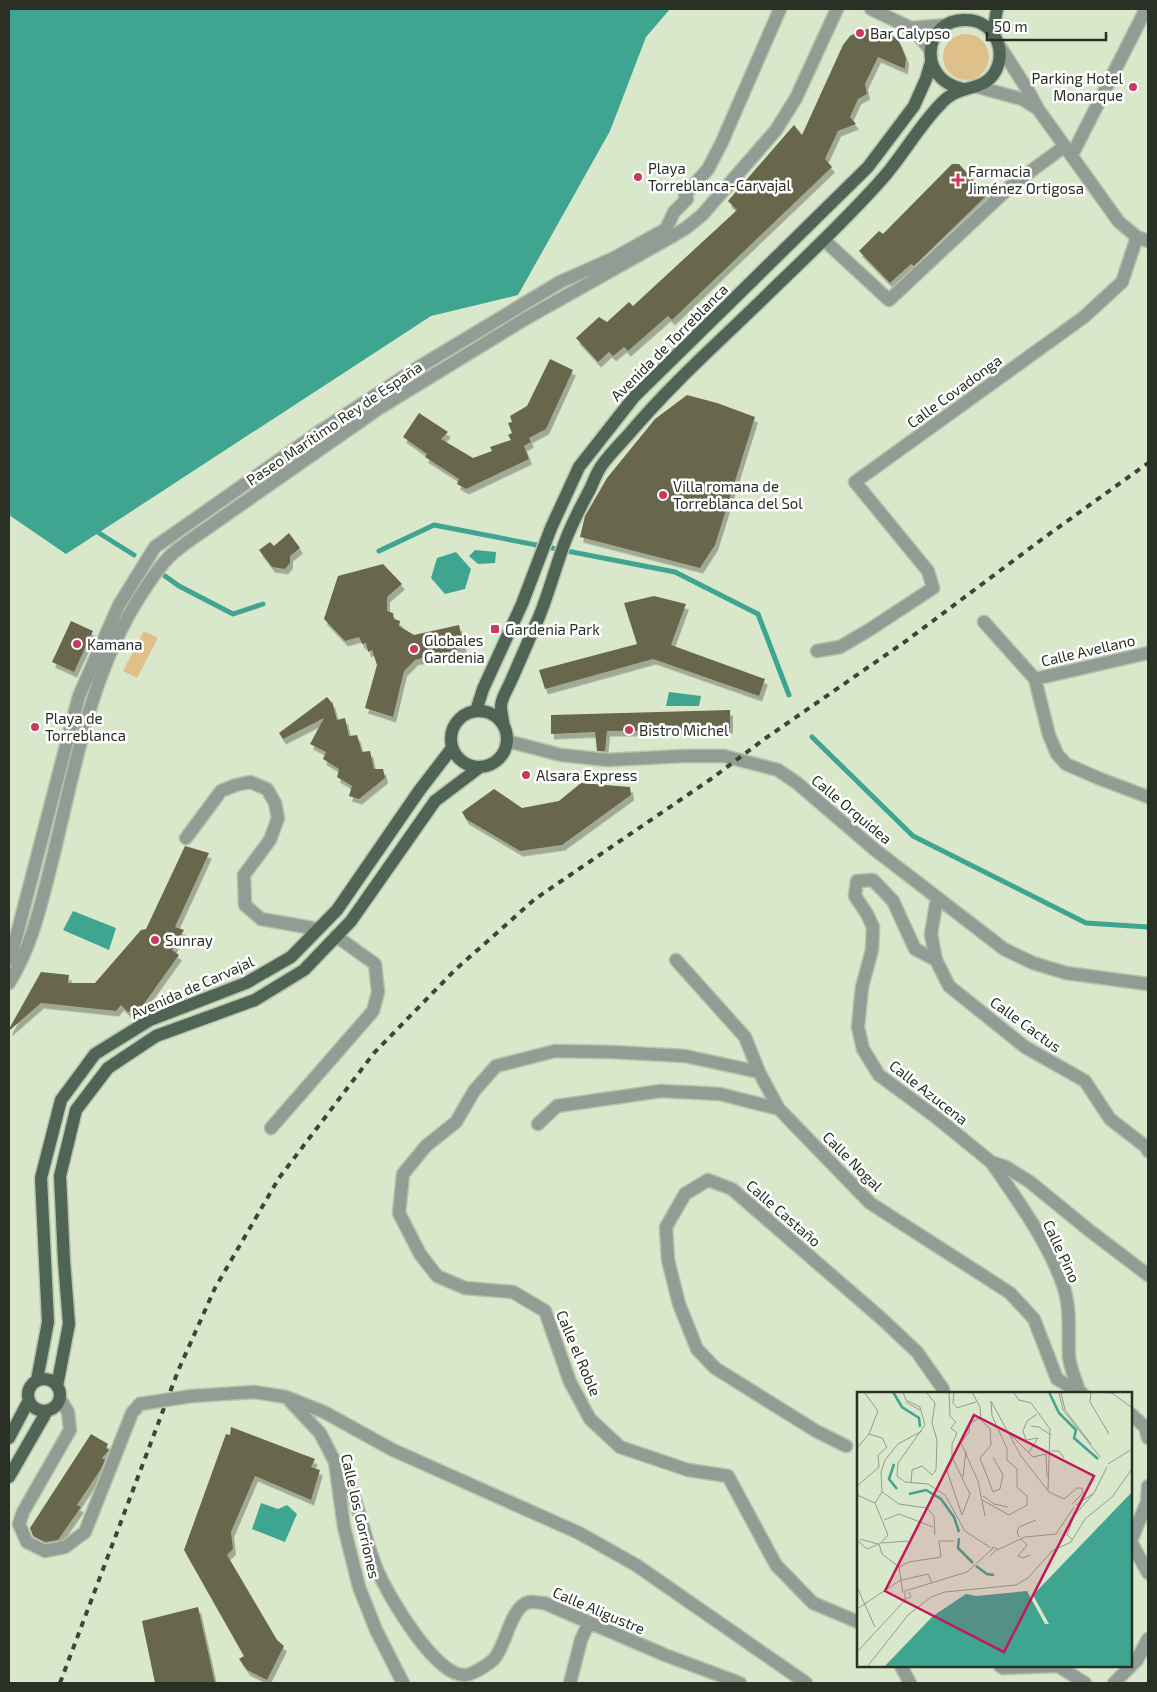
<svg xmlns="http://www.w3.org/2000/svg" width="1157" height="1692" viewBox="0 0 1157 1692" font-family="'Exo 2',sans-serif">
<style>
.green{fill:#e0c089}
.water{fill:#3fa590}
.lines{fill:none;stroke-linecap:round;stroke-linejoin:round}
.stream{stroke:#3fa590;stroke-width:5}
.building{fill:#68664c;filter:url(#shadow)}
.minor-casing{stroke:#b6c2aa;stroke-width:15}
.major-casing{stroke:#b6c2aa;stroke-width:15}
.minor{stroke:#919c94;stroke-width:12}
.major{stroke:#4f6455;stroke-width:12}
.rail{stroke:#3e4538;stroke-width:4;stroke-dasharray:6 6;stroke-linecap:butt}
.minor-bridge-casing{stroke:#b6c2aa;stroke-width:15;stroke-linecap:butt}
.minor-bridge{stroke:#919c94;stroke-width:12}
.poi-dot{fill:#c93a60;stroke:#fff;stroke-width:2}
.labels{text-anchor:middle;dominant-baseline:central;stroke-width:5;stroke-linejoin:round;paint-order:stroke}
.poi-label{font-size:15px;fill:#2a3025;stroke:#fff;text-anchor:start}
.street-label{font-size:15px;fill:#2a3025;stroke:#fff}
.inset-river{fill:none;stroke:#3fa590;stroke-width:2.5}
.inset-road{fill:none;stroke:#939e89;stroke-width:1}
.view{fill:#c2185b;fill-opacity:0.15;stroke:#c2185b;stroke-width:2.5}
.inset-edge{fill:none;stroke:#2a3025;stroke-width:2.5}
</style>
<defs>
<filter id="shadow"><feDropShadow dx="3" dy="5.5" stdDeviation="0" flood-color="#0004"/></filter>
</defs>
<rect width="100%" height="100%" fill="#d9e7cb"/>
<path class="green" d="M943 57a23 23 0 1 1 46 0a23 23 0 1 1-46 0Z
M144 631 158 638 137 678 123 671Z"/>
<path class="water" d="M9 9H670L646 37 610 131 518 295 431 316 66 554 9 515Z
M475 550 496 552 495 563 478 564 469 556Z
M456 552 471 569 465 589 445 594 431 578 437 558Z
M669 692 701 696 699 706H666Z
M73 911 116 928 109 950 63 930Z
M261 1503 278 1509 287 1505 297 1514 285 1542 252 1529Z"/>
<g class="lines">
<path class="stream" d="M99 533 134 555
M379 551 434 525 675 572 758 614 789 695
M165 576 179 586 233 614 263 604
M812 737 913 836 1086 923 1148 927"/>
</g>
<path class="building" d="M872 28 893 36 899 41 906 58 905 69 878 57 865 84 867 94 858 99 850 117 856 124 838 131 825 159 832 167 672 320 668 316 628 351 624 347 613 356 609 352 598 362 576 338 599 317 607 322 629 302 633 306 737 210 728 201 794 125 802 135 843 45 850 36 860 31Z
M952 164H959L987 195 914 266 911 264 890 283 859 251 879 231 883 234Z
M550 359 573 370 546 429 529 438 531 442 524 446 529 459 466 489 457 484 459 479 425 457 427 454 403 437 419 413 448 432 441 439 473 458 492 451 490 447 511 440 508 435 512 433 508 423 512 422 510 416 527 406Z
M687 395 717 403 755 417 715 545 700 568 580 537 585 516 607 478 655 419Z
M289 533 300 548 290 556V563L285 569 272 567 259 550 270 542 274 546Z
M383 564 402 584 387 597V611L393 613 394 619 400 621 399 626 414 635 459 625 464 648 415 660 404 671 393 717 365 708 377 665 372 650 368 652 366 643 362 644 359 637 345 641 324 619 338 576Z
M654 596 686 604 671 645 765 679 759 696 653 659 545 689 539 670 637 644 624 603Z
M71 621 93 631 74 672 52 662Z
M327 697 332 703V701L337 720 345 718 349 736 357 735 362 752 370 751 374 769H383L385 778 359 799 349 796 352 786 337 777 339 769 323 759 326 752 310 744 324 718 283 739 279 733Z
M730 710V728L701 730 607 731 605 751H597L595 732 551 734V715Z
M581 783 630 787 631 795 562 845 520 851 466 819 462 812 494 789 522 808 559 801Z
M185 846 209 853 175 927 184 930 172 950 179 955 143 1005 128 1012 121 1005 116 1011 41 1003 10 1030 9 1029 41 972 69 975 68 983H95L141 930 146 929Z
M231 1427 315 1459 311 1467 320 1470 311 1500 255 1476 231 1532 233 1549 227 1555 277 1640 284 1646 267 1680 247 1670 239 1659 244 1656 184 1550 226 1434 230 1435Z
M91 1434 108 1444 106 1448 109 1450 102 1458 105 1460 101 1469 77 1505 81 1507 58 1540 45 1542 33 1536 30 1528Z
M198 1607 215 1683H155L142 1621Z"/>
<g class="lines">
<g class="minor-casing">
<path id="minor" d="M871 9 911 28 931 50
M911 28 946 25
M999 45 1029 92 1038 109 1119 222 1137 237 1148 241
M978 87 1022 99 1038 109
M1072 155 1146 9
M824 240 889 300 1012 185 1065 146
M984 622 1035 679 1049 735 1057 754 1066 764 1098 778 1148 797
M817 651 840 647 869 630 933 588 928 571 855 482 1084 317 1122 282 1137 237
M1035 679 1148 653
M507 741 561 755 608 760 684 756H724L778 770 797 783 874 849 1004 949 1033 963 1066 973 1148 984
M186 838 221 791 236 785 250 782 267 789 275 803 278 818 270 840 244 875 245 905 261 919 318 929
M937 898 931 934 936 960 949 986 1025 1047 1085 1081 1110 1119 1145 1146 1148 1151
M9 960 11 957 79 696 119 605 155 547 322 430 414 370 560 282 614 258 666 229 674 212 687 199 685 195 708 169 722 142 780 9
M676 960 745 1037 759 1072 779 1109 870 1203 1010 1293 1034 1319 1057 1379 1082 1393
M936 960 915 949 893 901 873 880 857 881 855 896 867 914 873 927 872 950 862 987 858 1027 863 1049 879 1075 937 1118 991 1162 1006 1167 1030 1182 1090 1231 1148 1275
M9 983C31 948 40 908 50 869 74 775 88 676 142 593 151 580 158 568 169 557 176 550 185 544 193 538L378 409 525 319 671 237 686 228 702 215 776 130 796 98 837 9
M759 1072 685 1056 611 1052 555 1051 496 1066 474 1091 456 1122 426 1146 403 1174 399 1213 420 1254 437 1276 465 1288 513 1292 545 1311 570 1382 590 1419 620 1447 688 1470 728 1476 776 1565 813 1603 858 1622
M538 1124 557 1106 661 1091 720 1094 779 1109
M271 1128 373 1011 378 992 375 964 336 936
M991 1162C1017 1199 1050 1245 1064 1288 1071 1311 1068 1334 1069 1357 1070 1368 1076 1380 1079 1391
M192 1396 254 1392 286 1397 324 1412 393 1450 579 1533 636 1565 806 1683
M60 1399 68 1412 70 1430 23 1512 19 1524 27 1542 45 1551 65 1547 85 1532 132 1413 140 1404
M290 1401 320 1433 335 1462 344 1527 359 1587 376 1630 403 1683
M1131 1414 1145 1427 1148 1438
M846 1446 816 1431 715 1368 697 1349 679 1304 668 1260 666 1227 685 1194 708 1180 732 1189 882 1319 917 1352 943 1389 942 1393
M335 1462C341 1473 348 1484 353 1495 363 1521 367 1549 379 1574 390 1598 436 1677 465 1675 472 1675 489 1664 494 1659 507 1644 510 1607 529 1602 533 1601 539 1603 544 1603L665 1655 740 1683
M1131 1541 1147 1502 1148 1486
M1131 1542 1148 1573
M901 1666 910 1683
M1000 1666 1003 1668 1058 1666 1085 1683
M570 1683 581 1640 589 1622
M1114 1683 1137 1660 1148 1639"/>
</g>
<g class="major-casing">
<path id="major" d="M993 33 997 9
M476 711 483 689 522 604 551 528 579 467 634 397 868 167 914 106 926 79 931 62
M451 739a28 28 0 1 1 56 0a28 28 0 1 1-56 0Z
M504 727C503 720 501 713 501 706 501 699 507 690 510 683 520 661 529 639 539 617 550 590 557 561 568 534 574 520 581 506 588 493 593 484 596 473 602 465 610 454 620 444 629 434 671 384 720 341 767 295 806 257 847 219 883 178 902 156 917 130 936 109 940 105 943 101 947 98 962 85 984 91 995 72 1008 50 993 20 966 20 924 18 915 79 963 89
M28 1395a16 16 0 1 1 32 0a16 16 0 1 1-32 0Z
M37 1380 48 1322 41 1178 61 1100 95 1054 150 1020 246 983 291 957 337 910 419 791 452 748
M57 1386 69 1324 64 1261 60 1176 76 1110 108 1068 156 1036 255 1000 304 970 351 921 435 801 480 767
M9 1438 28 1402
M9 1477 47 1411"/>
</g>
<use href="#minor" class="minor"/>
<use href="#major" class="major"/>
<path class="rail" d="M60 1683 178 1371 215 1288 279 1178 374 1053 455 970 535 899 711 779 763 740 906 641 1041 540 1148 463"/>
<g class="minor-bridge-casing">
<path id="minor-bridge" d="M140 1404 192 1396"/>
</g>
<use href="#minor-bridge" class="minor-bridge"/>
</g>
<g class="poi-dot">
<circle cx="860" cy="33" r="5"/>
<circle cx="1133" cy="87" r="5"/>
<circle cx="638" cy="177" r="5"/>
<path d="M955.5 172.5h5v5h5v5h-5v5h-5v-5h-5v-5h5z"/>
<circle cx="663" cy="495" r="5"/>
<rect x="490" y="624" width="10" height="10" rx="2.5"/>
<circle cx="77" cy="644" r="5"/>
<circle cx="414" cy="649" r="5"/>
<circle cx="35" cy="727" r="5"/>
<circle cx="629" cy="730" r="5"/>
<circle cx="526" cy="775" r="5"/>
<circle cx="155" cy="940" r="5"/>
</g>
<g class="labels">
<g class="poi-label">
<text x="870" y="33">Bar Calypso</text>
<text x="1123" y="78" text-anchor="end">Parking Hotel<tspan x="1123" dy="17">Monarque</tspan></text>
<text x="648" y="168">Playa<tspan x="648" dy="17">Torreblanca-Carvajal</tspan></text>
<text x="968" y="171">Farmacia<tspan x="968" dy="17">Jiménez Ortigosa</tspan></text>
<text x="673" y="486">Villa romana de<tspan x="673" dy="17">Torreblanca del Sol</tspan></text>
<text x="505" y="629">Gardenia Park</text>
<text x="424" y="640">Globales<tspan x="424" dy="17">Gardenia</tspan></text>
<text x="87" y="644">Kamana</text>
<text x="45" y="718">Playa de<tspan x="45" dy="17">Torreblanca</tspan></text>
<text x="639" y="730">Bistro Michel</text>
<text x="536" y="775">Alsara Express</text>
<text x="165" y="940">Sunray</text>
</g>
<g class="street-label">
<text transform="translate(669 342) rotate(-45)">Avenida de Torreblanca</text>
<text transform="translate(954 391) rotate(-36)">Calle Covadonga</text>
<text transform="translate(334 423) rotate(-34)">Paseo Marítimo Rey de España</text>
<text transform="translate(1088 650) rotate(-13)">Calle Avellano</text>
<text transform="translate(852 809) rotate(40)">Calle Orquidea</text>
<text transform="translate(192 987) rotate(-24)">Avenida de Carvajal</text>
<text transform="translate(1026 1024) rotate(36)">Calle Cactus</text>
<text transform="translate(929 1092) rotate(38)">Calle Azucena</text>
<text transform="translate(853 1161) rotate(45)">Calle Nogal</text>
<text transform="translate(784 1213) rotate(41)">Calle Castaño</text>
<text transform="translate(1062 1251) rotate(65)">Calle Pino</text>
<text transform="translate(579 1353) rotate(67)">Calle el Roble</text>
<text transform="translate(361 1516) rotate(77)">Calle los Gorriones</text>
<text transform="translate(599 1610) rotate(23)">Calle Aligustre</text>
</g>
</g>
<g transform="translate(857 1392)">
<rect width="275" height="275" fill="#d9e7cb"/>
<path d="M275 100V275H27L76 224 109 202 119 204 170 199 188 232H192L176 203Z" fill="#3fa590"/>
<path class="inset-river" d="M36 0 45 15 62 26 63 35M192 0 202 21 219 38 217 46 241 67M37 72 32 87 40 97M52 102 69 98 84 107 97 125 102 140M102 146 101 156 116 171M119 174 130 182 137 183"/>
<path class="inset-road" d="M46 0 49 8 63 15 68 33 41 71 40 84 48 90 71 92 88 103 108 139 134 156M92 0 93 24 99 30 94 36 100 41 95 52V65L113 102 105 123 89 76 95 65M97 0 96 11 100 16 119 10M115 0 123 15 124 28 133 37 134 53 123 66 136 100 143 97 146 83 136 65M156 0 162 8 174 11 193 37 191 98M202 0 206 18 243 65M204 0 208 18 234 52M234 0 233 10 252 42M237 0 255 1 275 16M49 10 63 18M123 26 113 31 112 40 104 51 121 89 128 124M174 34 182 35 194 43M153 42 176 65 189 62 190 85M0 56 12 42 21 19 7 0M194 59H202L207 66M172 60 181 46 169 48 166 39 170 29 180 22M251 72 275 57M106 85 109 59M54 91 55 78 65 74 75 83 79 78 80 48 75 31 78 11 69 0M0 94 22 75 21 63 30 55 25 46 12 42M25 100 42 112 70 116 77 124 78 143M0 103 18 111 31 143 24 151 10 157 0 148M126 104 137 112 151 115M125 108 152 123 170 113V104L160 95V77L150 68V56L135 24 134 9 164 64 192 100 207 107 220 96H225L226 101 215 112M18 111 25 100 24 80 28 68 41 52 65 39M219 113 237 101 250 75M27 128 42 122 76 135M162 145 160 140 162 135 179 128M3 147 21 152M164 147 170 153 161 164 166 166 173 163M216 148 210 143 217 124 237 101M25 151 51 149M22 152 25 162 42 175 46 201M140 158 168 145 199 142 217 115M133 164 140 157 136 155 134 159M42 175 52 170 84 165 82 149H97M45 188 71 182 75 191M0 195 18 235M52 200 54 205 48 207V199L110 180 134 158M0 217 45 187M0 260 49 207M10 275 51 223 74 205 88 200 159 193 171 186 195 159 214 150 228 127 255 105 275 77"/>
<path class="view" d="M117 23 237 84 147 260 28 199Z"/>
<rect width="275" height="275" class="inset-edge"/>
</g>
<rect width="1157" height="1692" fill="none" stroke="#2a3025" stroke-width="20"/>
<path d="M987 32v8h119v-8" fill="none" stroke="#2a3025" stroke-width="2.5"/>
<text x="994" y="32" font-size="15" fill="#2a3025" stroke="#ffffff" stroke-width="4" paint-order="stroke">50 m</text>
</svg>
